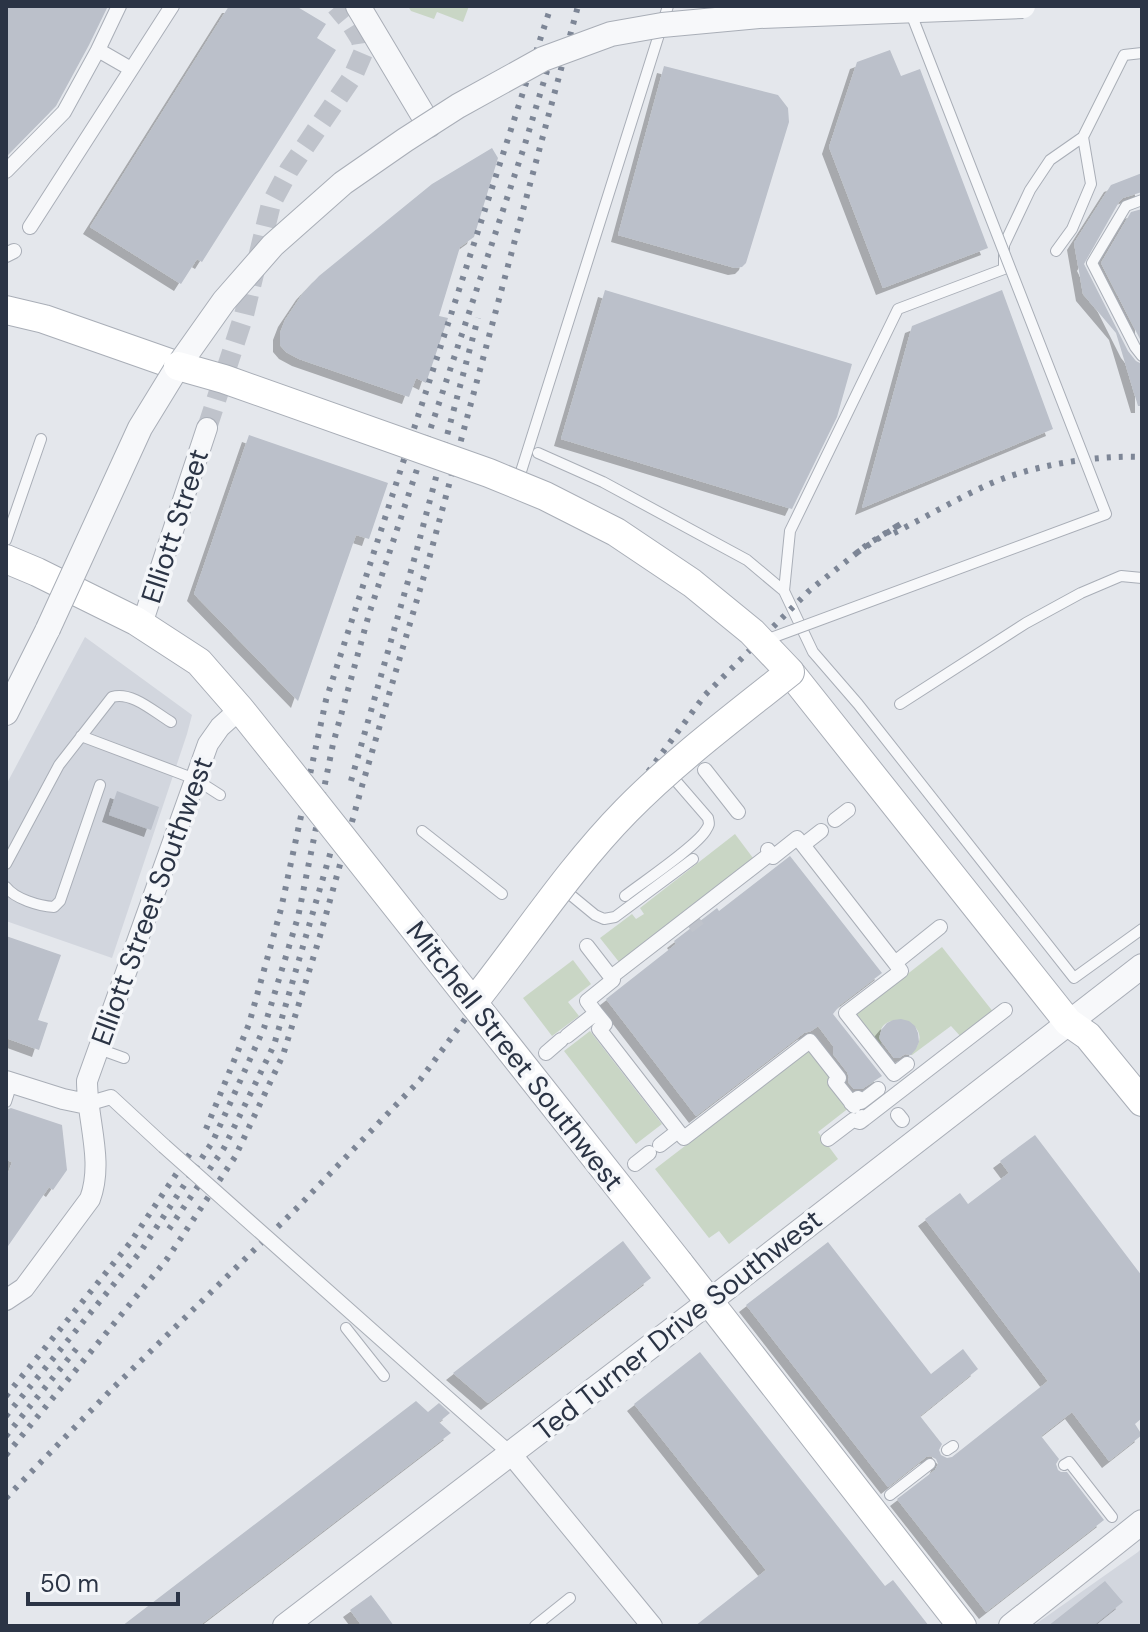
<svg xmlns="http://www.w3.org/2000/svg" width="1148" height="1632" viewBox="0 0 1148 1632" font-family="'DM Sans',sans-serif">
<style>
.built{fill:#d2d6de}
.green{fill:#c9d6c5}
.building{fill:#bbc0ca;filter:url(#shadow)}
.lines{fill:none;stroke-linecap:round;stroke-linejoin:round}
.pedestrian-tunnel{stroke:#bfc3cb;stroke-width:14;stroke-dasharray:14 7;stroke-linecap:butt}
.minor-tunnel{stroke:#bfc3cb;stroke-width:20;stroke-dasharray:20 10;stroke-linecap:butt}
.service-casing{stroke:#a9aeb7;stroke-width:12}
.pedestrian-casing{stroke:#a9aeb7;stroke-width:16}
.minor-casing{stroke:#a9aeb7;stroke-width:22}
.tertiary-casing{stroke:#a9aeb7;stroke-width:26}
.secondary-casing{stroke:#a9aeb7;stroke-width:30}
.service{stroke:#f7f8fa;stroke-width:10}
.pedestrian{stroke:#f7f8fa;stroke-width:14}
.minor{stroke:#f7f8fa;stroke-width:20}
.tertiary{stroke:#f7f8fa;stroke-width:24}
.secondary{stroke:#fff;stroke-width:28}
.rail{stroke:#7d8696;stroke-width:6;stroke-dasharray:4 8;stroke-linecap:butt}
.service-bridge-casing{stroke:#a9aeb7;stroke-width:12;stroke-linecap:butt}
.pedestrian-bridge-casing{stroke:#a9aeb7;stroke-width:16;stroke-linecap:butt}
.tertiary-bridge-casing{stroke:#a9aeb7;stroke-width:26;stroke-linecap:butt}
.secondary-bridge-casing{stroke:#a9aeb7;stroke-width:30;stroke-linecap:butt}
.service-bridge{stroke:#f7f8fa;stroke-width:10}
.pedestrian-bridge{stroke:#f7f8fa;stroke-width:14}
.tertiary-bridge{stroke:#f7f8fa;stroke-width:24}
.secondary-bridge{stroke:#fff;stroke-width:28}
.labels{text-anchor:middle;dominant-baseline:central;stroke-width:7;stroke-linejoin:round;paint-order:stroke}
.street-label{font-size:28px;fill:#2b3445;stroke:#f4f6f9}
</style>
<defs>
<filter id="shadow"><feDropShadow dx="-7" dy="7" stdDeviation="0" flood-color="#0004"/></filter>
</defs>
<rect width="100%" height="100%" fill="#e4e7ec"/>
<path class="built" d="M85 637 192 715 187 734 112 958 6 921V785Z
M1142 1548V1626H1033L1138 1552Z"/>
<path class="green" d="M408 6H469L463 22 437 12 434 19 411 11Z
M735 834 753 858 619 962 600 938 632 914 636 919 644 914 640 908Z
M942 947 994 1013 962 1038 951 1026 912 1055H910C947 1019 863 1002 883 1049L855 1015Z
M573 960 591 984 568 1002 579 1016 552 1036 523 998Z
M590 1031 662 1124 636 1144 564 1051Z
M811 1049 850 1107 818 1132 838 1159 729 1244 719 1231 709 1238 655 1169Z"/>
<path class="building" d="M6 6H108L89 45 56 106 6 157Z
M229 6H296L326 24 317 38 336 50 202 262 197 259 181 284 90 227Z
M890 50 901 76 920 69 988 248 883 288 829 147 857 62Z
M664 66 778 95 788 108 789 122 746 263 742 267 735 268 618 235Z
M492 148 498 158 474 237 460 247 439 316 448 318 426 383 416 378 409 397 299 359 286 352 280 345V333L285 320 303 293 319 276 432 184Z
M1142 173V192L1123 198 1119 202 1084 264 1128 351 1136 361 1142 364V406H1138L1116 333 1083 294 1074 243 1111 185Z
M1142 209V343L1101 263 1131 212Z
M605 290 852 364 837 417 792 509 561 439Z
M1002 290 1053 429 862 508 912 326Z
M249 435 388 483 369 539 356 535 298 701 194 594Z
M117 791 159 807 151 830 109 815Z
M790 856 882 973 840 1005 833 1014 882 1076 862 1089H854L848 1082 849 1077 847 1072 833 1054V1046L818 1026 811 1031 804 1033 696 1116 606 999 676 944 674 941 717 908 719 911Z
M6 936 61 955 38 1020 48 1023 39 1050 6 1038Z
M901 1019 909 1021 915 1026 918 1033 919 1042 916 1049 911 1055 905 1054 899 1058H894L879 1038 882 1029 887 1023 893 1020Z
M11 1108 62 1125 67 1170 53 1190 49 1187 6 1249V1179L12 1162 6 1160V1110Z
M1035 1135 1142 1276V1418L1135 1424 1142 1435 1109 1461 1072 1412 1041 1436 1059 1459 1056 1464 1058 1470 1061 1472H1067L1104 1520 986 1612 897 1499 935 1470 938 1464 936 1459 930 1456 926 1457 888 1487 746 1305 828 1242 931 1374 963 1349 978 1369 920 1416 942 1444 939 1450 941 1455 947 1458 952 1457 1048 1381 925 1219 960 1193 968 1204 1009 1173 1000 1161Z
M623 1241 651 1278 488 1403 453 1373Z
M700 1352 885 1586 893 1580 929 1626H695L766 1570 634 1404Z
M416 1401 428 1412 439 1403 450 1413 439 1422 451 1433 199 1626H122Z
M1105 1581 1123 1602 1093 1626H1048Z
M371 1595 384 1612 394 1626H362L350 1610Z"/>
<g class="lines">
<path class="pedestrian-tunnel" d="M692 920 698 928"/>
<path class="minor-tunnel" d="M207 428 244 315 271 204 289 170 353 76 363 53 361 40 351 24 336 6"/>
<g class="service-casing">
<path id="service" d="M1142 200 1126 206 1092 263 1135 347 1142 356
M1056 251 1072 229 1091 184 1083 137
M538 453 603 482 747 560 784 591 813 652 858 704 1074 978 1142 929
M518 481 668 6
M6 540 41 439
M784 591 790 531 898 309 1004 269V245L1030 190 1050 160 1083 137 1124 55 1142 53
M900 704 1026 623 1081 593 1121 576 1142 578
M81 736 195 779 220 795
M422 831 502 894
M6 864 59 765 112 697C132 691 154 712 171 722
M6 887C15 899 39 906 54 907L60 901 100 785
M561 887 595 915 604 919 615 917 693 859
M625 896C643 882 697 846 706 830 710 824 709 824 708 818L669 773
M99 1049 124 1058
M6 1102 12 1083
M346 1328 384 1376
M947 1450 953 1446
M1064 1465 1069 1462 1112 1517
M890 1495 930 1464
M535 1626 570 1598"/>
</g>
<g class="pedestrian-casing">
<path id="pedestrian" d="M119 6 98 50 131 69
M6 171 64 112 98 50
M30 227 172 6
M6 255 14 251
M705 770 738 812
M835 820 848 810
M821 831 803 845 895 963
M768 850 773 857 797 838 803 845
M587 946 611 977 770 854
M596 1013 605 1024 599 1029 678 1131 660 1145
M567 1036 596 1013 587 1001 613 980 611 977
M546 1053 561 1040
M907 1064 894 1074 846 1013 901 971 895 963 940 927
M851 1103 858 1098 861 1102 878 1089
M87 1104 111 1097 164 1146
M898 1115 902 1120
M862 1117 864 1119 1005 1010
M678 1131 684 1138 810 1041 839 1078 835 1082 854 1106
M828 1139 853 1120 860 1122 864 1119
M635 1164 649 1153
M434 1386 511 1454"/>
</g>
<g class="minor-casing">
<path id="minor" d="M142 624 207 428
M6 1081 63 1099 87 1104
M6 1300 24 1288 90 1199C104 1161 87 1120 87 1081L208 744 220 727 240 709
M511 1454 652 1626"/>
</g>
<g class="tertiary-casing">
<path id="tertiary" d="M358 6 429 125
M6 713 48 629
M285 1626 710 1301 1142 966
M1011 1626 1142 1522"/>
</g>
<g class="secondary-casing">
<path id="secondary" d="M6 310 44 319 178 366
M6 559 37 572 136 621 199 662 240 709 280 759
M790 672 1068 1022 1088 1036 1142 1102
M679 1263 962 1626"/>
</g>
<use href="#service" class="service"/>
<use href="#pedestrian" class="pedestrian"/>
<use href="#minor" class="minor"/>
<use href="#tertiary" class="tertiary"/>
<use href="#secondary" class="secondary"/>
<path class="rail" d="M894 533C924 518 953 501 983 487 1026 466 1094 455 1142 457
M351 781 416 553 478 318
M206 1129 249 1024 281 909 326 700 551 6
M169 1229 224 1148 274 1045 338 827
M6 1396 130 1243 191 1152
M6 1416 141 1251 213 1141 264 1028 298 917 333 744 369 614 525 144 553 51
M6 1436 81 1343
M6 1455 167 1259 235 1157 283 1055 320 936 362 786 429 559 578 6
M6 1498 110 1391 297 1208 420 1080 705 695 810 590 868 544 902 523 855 554"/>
<g class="service-bridge-casing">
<path id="service-bridge" d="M763 641 1106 514 910 11"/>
</g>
<g class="pedestrian-bridge-casing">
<path id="pedestrian-bridge" d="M164 1146 434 1386"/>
</g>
<g class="tertiary-bridge-casing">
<path id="tertiary-bridge" d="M48 629 140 428 178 366 224 301 273 245 343 183 405 140 458 106 543 59 611 34 662 25 759 16 1023 6"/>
</g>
<g class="secondary-bridge-casing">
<path id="secondary-bridge" d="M178 366 224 379 489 473 545 496 616 532 692 583 752 632 790 672C734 717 676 760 626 811 569 869 524 939 473 1003
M280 759 679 1263"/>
</g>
<use href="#service-bridge" class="service-bridge"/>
<use href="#pedestrian-bridge" class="pedestrian-bridge"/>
<use href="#tertiary-bridge" class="tertiary-bridge"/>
<use href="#secondary-bridge" class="secondary-bridge"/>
</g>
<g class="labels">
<g class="street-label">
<text transform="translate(175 526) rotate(-72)">Elliott Street</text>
<text transform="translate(152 901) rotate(-70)">Elliott Street Southwest</text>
<text transform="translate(515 1056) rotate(52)">Mitchell Street Southwest</text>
<text transform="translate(678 1325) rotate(-38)">Ted Turner Drive Southwest</text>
</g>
</g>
<rect width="1148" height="1632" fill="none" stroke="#2b3445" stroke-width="16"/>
<path d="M28 1592v12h150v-12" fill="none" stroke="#2b3445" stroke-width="4"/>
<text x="40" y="1592" font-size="24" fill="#2b3445" stroke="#f4f6f9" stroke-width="6" paint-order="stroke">50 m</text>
</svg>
